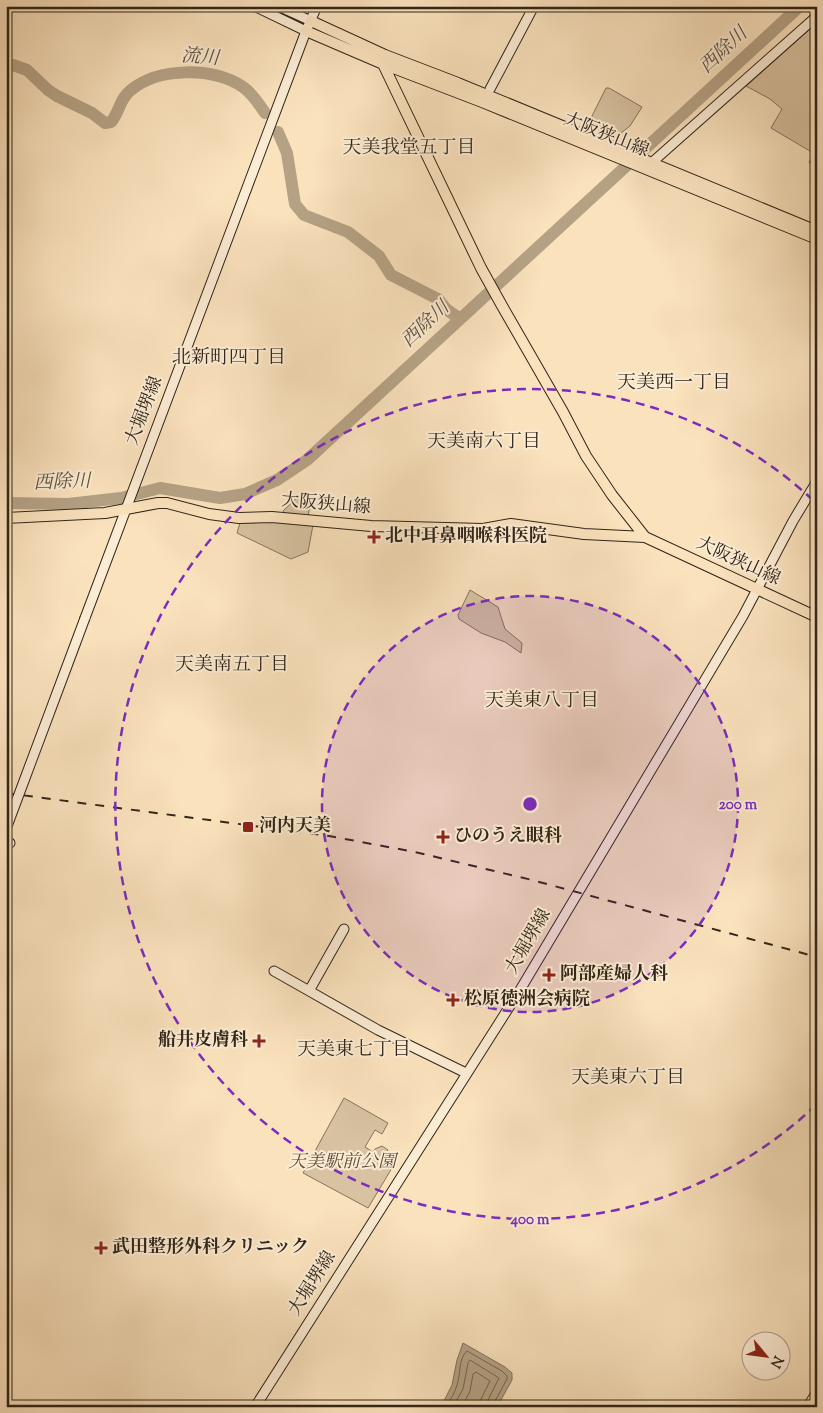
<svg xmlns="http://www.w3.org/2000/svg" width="823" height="1413" viewBox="0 0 823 1413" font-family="'Sorts Mill Goudy','Noto Serif JP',serif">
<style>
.green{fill:#d8c2a1;stroke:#84745d}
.water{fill:#b5a285;stroke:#80705a}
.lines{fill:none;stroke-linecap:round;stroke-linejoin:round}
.shore{stroke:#72644f;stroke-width:1}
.river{stroke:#b5a285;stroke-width:12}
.secondary-casing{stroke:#302519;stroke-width:11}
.primary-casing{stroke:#302519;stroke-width:12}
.secondary{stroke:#fcecd4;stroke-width:9}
.primary{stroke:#fae2bd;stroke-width:10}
.rail{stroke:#302519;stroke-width:2;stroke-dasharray:9 9;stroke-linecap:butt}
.secondary-bridge-casing{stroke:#302519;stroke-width:11;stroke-linecap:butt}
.secondary-bridge{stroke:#fcecd4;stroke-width:9}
.ring{fill:none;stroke:#7b2cbf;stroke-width:2.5;stroke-dasharray:9 6}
.poi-dot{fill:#8f2418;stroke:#fcecd4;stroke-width:2}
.labels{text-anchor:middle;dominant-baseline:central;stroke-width:4;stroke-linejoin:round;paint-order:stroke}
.street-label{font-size:18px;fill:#302519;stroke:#fcecd4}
.poi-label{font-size:18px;font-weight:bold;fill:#302519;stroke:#fcecd4;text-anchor:start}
.park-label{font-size:18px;font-style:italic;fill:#5a4c3b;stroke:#fcecd4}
.water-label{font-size:19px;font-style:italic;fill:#5f513f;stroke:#fcecd4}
.neighbourhood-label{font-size:19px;fill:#302519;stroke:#fcecd4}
.centre{fill:#7b2cbf;stroke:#fcecd4;stroke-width:2.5}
.ring-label{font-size:15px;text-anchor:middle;font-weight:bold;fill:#7b2cbf;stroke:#fcecd4;stroke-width:4;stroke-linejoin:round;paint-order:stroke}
</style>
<rect width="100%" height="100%" fill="#fae2bd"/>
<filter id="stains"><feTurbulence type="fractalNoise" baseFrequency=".004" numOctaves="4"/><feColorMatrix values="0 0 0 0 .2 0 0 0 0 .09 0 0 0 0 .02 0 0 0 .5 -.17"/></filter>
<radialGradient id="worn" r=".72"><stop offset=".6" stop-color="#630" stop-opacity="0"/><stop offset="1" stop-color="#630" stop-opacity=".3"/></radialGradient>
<path class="green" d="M817 23V171L809 162 815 154 771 128 782 109 770 99 746 86Z
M606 88H609L642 107 630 126 616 137 592 127 589 122Z
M302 493H312L308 517 284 513 283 511Z
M284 522 313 525 308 552 291 559 237 533 240 523Z
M470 590 498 607 505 629 522 643 521 653 505 642 481 633 459 619 458 615Z
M344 1098 388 1123 382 1134 375 1130 365 1147 373 1152 375 1149 382 1146 388 1150 381 1162 392 1168 368 1208 303 1173Z"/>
<path class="water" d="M463 1343 505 1367 512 1373V1380L497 1407H441L452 1385 457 1360Z"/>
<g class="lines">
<path class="shore" d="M446 1407C450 1400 455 1393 457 1385 461 1374 458 1359 467 1351L502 1371 507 1376V1379L494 1403 493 1407
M453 1407 463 1389 468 1363 470 1360 499 1378 488 1400 487 1407
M462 1407 470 1391 473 1374 476 1372 490 1381 481 1399 480 1407"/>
<path class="river" d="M6 65H13L27 70 48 90 57 96 92 113 105 123 111 122C119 113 120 98 131 90 159 67 213 67 243 87 253 94 259 104 265 113
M278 132 287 153 295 204 304 215 348 232 379 256 391 275 438 299 446 309 460 319
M6 503 68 504 121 498 160 488 220 498 245 494 277 480 307 460 800 6"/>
<g class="secondary-casing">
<path id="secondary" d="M254 6 306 31
M278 6 311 21
M490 89 534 6
M648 166 817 16
M85 618 306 31 317 6
M6 840 10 843
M274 971 378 1030 466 1073
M309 991 344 929
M255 1407 520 990 743 616 793 521 817 481"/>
</g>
<g class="primary-casing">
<path id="primary" d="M311 21 385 55 458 83 817 231
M306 31 383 64 482 102 817 239
M385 55 383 64 481 268 501 304 563 412 586 456 612 495 645 537
M6 518 105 513 158 503H167L209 514 239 518 272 517 371 526 483 529 511 524 584 534 645 537 817 617
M808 1407 817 1393"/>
</g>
<use href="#secondary" class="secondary"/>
<use href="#primary" class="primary"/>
<path class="rail" d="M6 793 329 836 415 852 532 880 817 957"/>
<g class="secondary-bridge-casing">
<path id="secondary-bridge" d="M6 829 85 618"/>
</g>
<use href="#secondary-bridge" class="secondary-bridge"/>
</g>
<circle cx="530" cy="804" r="208" fill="#7b2cbf" fill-opacity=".12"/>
<g class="ring">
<circle cx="530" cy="804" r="208"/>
<path d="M816 1105A415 415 0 1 1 816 503"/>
</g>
<g class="poi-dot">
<path d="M371.5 529.5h5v5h5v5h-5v5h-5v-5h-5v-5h5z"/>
<rect x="242" y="821" width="12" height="12" rx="2.5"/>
<path d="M440.5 829.5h5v5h5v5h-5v5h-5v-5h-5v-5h5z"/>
<path d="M546.5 967.5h5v5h5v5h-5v5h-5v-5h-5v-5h5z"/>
<path d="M450.5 992.5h5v5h5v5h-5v5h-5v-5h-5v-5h5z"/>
<path d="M256.5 1033.5h5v5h5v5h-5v5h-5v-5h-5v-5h5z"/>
<path d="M98.5 1240.5h5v5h5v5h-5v5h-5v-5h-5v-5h5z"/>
</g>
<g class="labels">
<g class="street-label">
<text transform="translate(606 136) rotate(22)">大阪狭山線</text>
<text transform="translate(145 411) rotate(-69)">大堀堺線</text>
<text transform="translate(326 505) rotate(5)">大阪狭山線</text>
<text transform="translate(738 562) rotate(25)">大阪狭山線</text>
<text transform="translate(529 942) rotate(-60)">大堀堺線</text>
<text transform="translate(313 1284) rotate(-58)">大堀堺線</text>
</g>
<g class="poi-label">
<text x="385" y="537">北中耳鼻咽喉科医院</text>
<text x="259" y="827">河内天美</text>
<text x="454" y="837">ひのうえ眼科</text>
<text x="560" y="975">阿部産婦人科</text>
<text x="464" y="1000">松原徳洲会病院</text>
<text x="248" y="1041" text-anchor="end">船井皮膚科</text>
<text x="112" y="1248">武田整形外科クリニック</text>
</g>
<g class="park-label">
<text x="342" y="1163">天美駅前公園</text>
</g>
<g class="water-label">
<text transform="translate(724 51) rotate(-43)">西除川</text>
<text transform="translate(200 58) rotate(5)">流川</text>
<text transform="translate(426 325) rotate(-43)">西除川</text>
<text transform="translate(62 483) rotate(-2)">西除川</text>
</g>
<g class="neighbourhood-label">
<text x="409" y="148">天美我堂五丁目</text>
<text x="229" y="358">北新町四丁目</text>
<text x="674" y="383">天美西一丁目</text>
<text x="484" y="442">天美南六丁目</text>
<text x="232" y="665">天美南五丁目</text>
<text x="542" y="701">天美東八丁目</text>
<text x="354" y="1050">天美東七丁目</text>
<text x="628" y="1078">天美東六丁目</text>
</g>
</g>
<circle cx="530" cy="804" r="8" class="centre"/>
<g class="ring-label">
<text x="738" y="809">200 m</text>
<text x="530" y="1224">400 m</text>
</g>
<rect width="823" height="1413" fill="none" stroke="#fae2bd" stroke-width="25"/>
<rect x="8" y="8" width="808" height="1398" fill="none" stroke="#302519" stroke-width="2.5"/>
<rect x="12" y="12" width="798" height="1388" fill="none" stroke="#302519"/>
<g transform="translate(766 1356) rotate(119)"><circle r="24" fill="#fcecd4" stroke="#aa9c89"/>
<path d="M0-4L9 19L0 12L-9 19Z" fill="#8f2418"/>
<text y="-8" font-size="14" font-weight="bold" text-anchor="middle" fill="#302519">N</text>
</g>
<rect width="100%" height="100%" filter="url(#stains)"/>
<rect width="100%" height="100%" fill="url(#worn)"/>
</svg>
